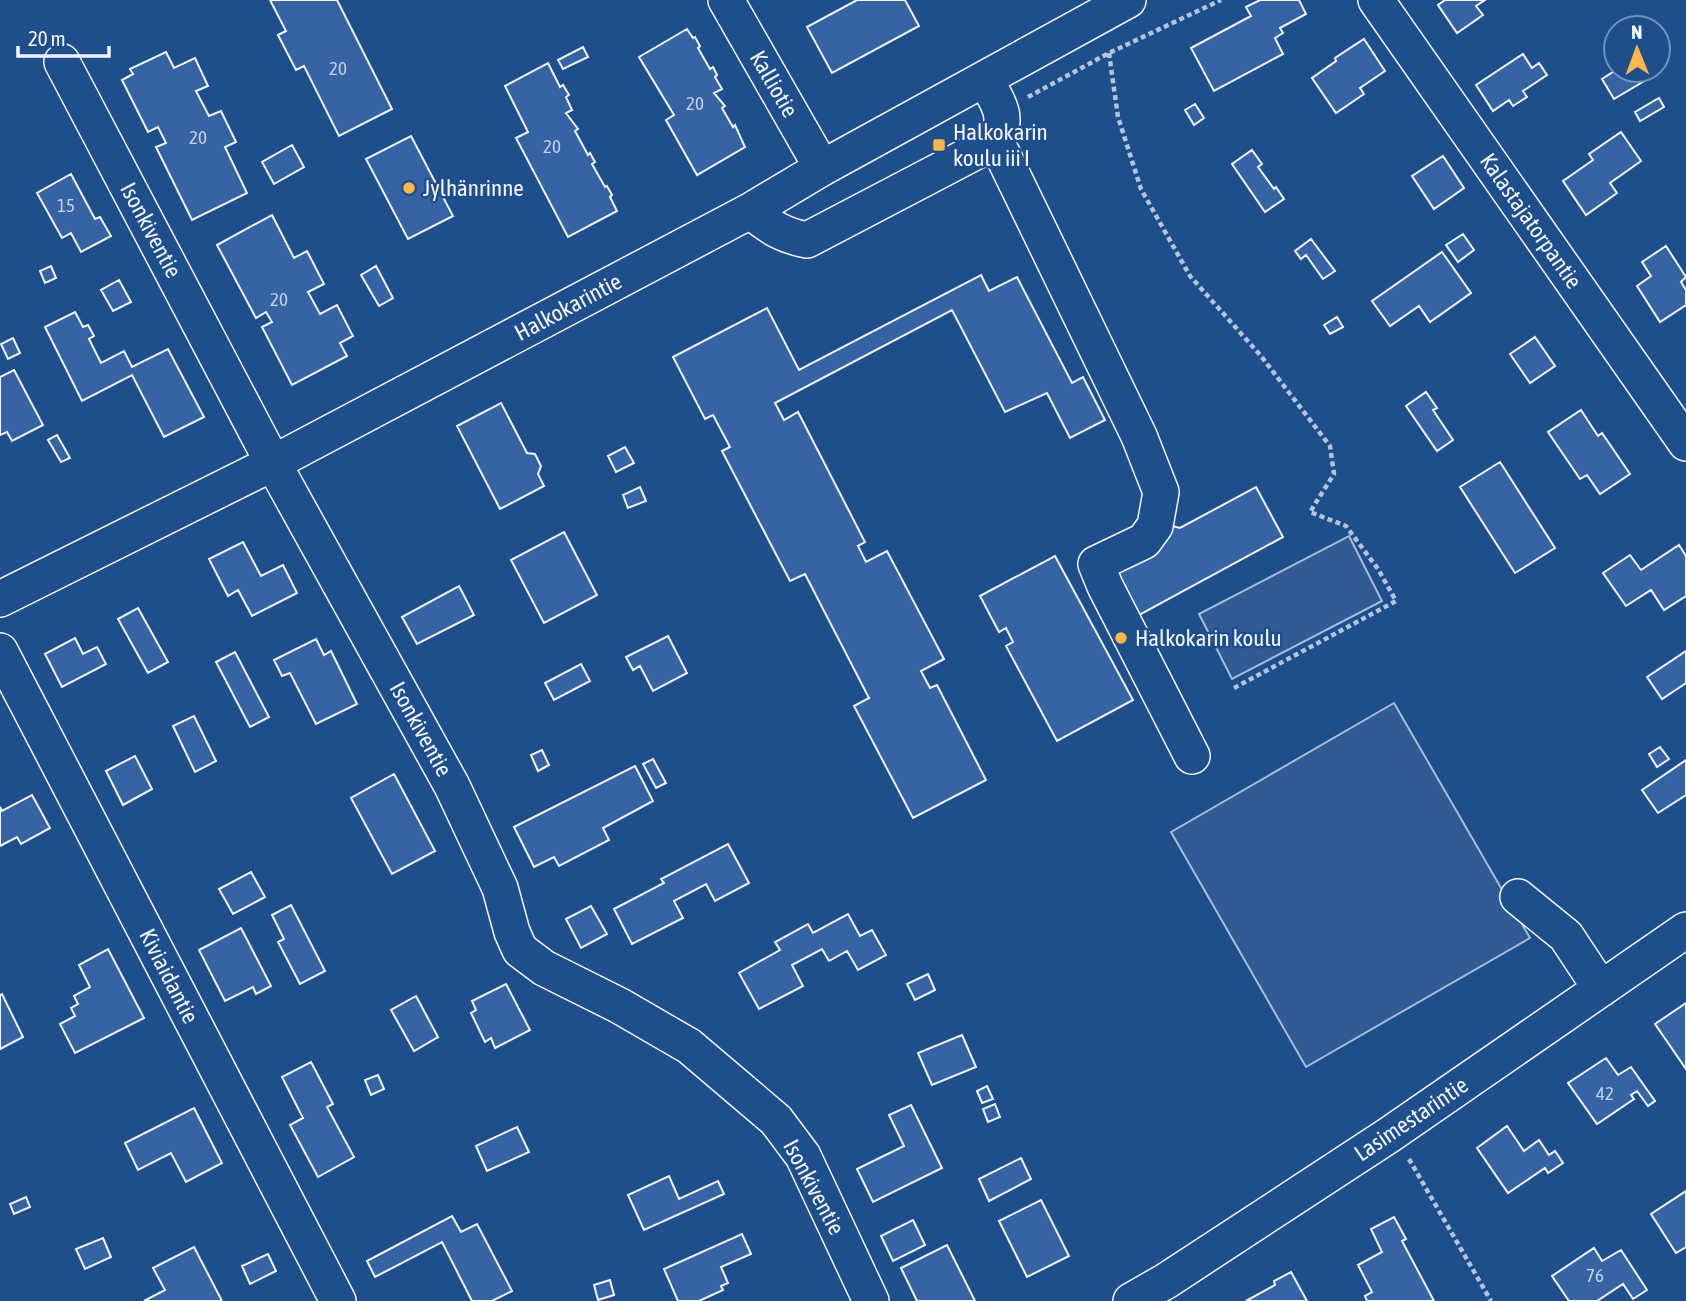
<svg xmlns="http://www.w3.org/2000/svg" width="1686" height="1301" viewBox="0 0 1686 1301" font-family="'Asap Condensed',sans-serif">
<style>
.built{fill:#305b95;stroke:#a8bbd7;stroke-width:2}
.building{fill:#3563a3;stroke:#f2f6ff;stroke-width:2}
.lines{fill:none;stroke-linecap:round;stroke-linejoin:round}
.minor-casing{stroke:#f2f6ff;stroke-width:38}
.path{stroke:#b3c4dc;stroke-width:4.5;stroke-dasharray:5 3.5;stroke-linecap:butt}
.minor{stroke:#1f4e8c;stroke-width:35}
.poi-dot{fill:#ffb74d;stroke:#1f4e8c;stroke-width:2.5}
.labels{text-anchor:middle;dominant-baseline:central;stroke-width:5;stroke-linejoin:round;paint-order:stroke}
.number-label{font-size:19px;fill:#c3d1e8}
.street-label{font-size:23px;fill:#f2f6ff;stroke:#1f4e8c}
.poi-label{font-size:23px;fill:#f2f6ff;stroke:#1f4e8c;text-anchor:start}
</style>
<rect width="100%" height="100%" fill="#1f4e8c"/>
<path class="built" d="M1349 536 1382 601 1232 679 1199 614Z
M1394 703 1530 938 1306 1067 1171 832Z"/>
<path class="building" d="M270 0H337L392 109 339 136 304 66 296 70 278 35 286 31Z
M857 0H905L919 26 832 73 807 27Z
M1260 0H1299L1306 14 1280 28 1283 33 1275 38 1283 54 1214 91 1191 48 1251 16 1246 7Z
M1445 0H1485L1476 6 1483 15 1457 33 1438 5Z
M687 29 693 38 695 37 700 46 698 48 710 69 713 67 717 75 715 77 722 89 714 93 725 106 722 108 733 127 735 125 745 147 697 175 666 120 674 115 639 57Z
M1364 39 1385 71 1360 88 1364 94 1336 113 1312 78 1336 61 1335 58Z
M583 47 588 57 563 69 558 60Z
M166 52 174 68 195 58 208 86 196 91 209 116 221 111 236 142 225 147 247 193 192 220 156 147 166 143 158 127 148 132 122 80 133 74 130 69Z
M1523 54 1532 68 1539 63 1547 75 1523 91 1527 97 1513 106 1509 100 1493 111 1476 85Z
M548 63 560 87 563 85 569 95 566 97 572 110 566 113 578 129 575 131 588 155 590 153 595 162 592 164 605 187 607 186 612 195 610 197 617 211 568 237 516 138 528 132 505 86Z
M1616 70H1654L1656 74 1614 99 1602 79Z
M1659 98 1664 107 1640 121 1635 112Z
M1195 104 1204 118 1194 125 1185 110Z
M1621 132 1641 161 1610 183 1617 193 1586 215 1563 181 1593 160 1589 154Z
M411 136 453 216 408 239 366 159Z
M292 145 304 167 274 184 262 162Z
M1252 150 1262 164 1258 167 1274 189 1276 187 1284 199 1265 212 1232 164Z
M1443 156 1464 188 1434 209 1412 176Z
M71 174 95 219 100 217 111 236 81 252 71 233 62 238 37 193Z
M272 215 294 258 307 251 324 284 308 292 320 314 337 305 353 336 340 343 347 356 292 385 262 327 272 322 266 312 256 318 217 245Z
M1463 234 1474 250 1458 262 1446 245Z
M1311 239 1335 271 1323 279 1306 255 1301 259 1295 251Z
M1666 246 1686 277 1681 282 1686 290V305L1660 322 1637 286 1651 276 1642 262Z
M1442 252 1471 293 1430 322 1419 306 1390 326 1372 301Z
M51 266 56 278 45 283 40 271Z
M376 266 393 298 379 306 361 275Z
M981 275 989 291 1017 277 1072 383 1083 377 1105 420 1070 438 1047 393 1005 412 952 310 775 403 784 420 798 412 865 542 858 546 866 562 887 551 944 659 921 671 930 688 937 685 986 780 913 818 854 706 869 698 805 574 790 581 722 451 730 447 713 415 705 419 673 357 767 308 799 370Z
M119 280 131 302 113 311 101 290Z
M75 312 83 327 88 325 94 336 89 339 101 363 124 351 132 367 168 349 204 417 164 437 132 375 82 401 45 327Z
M1337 317 1343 327 1330 334 1324 325Z
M1535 337 1555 366 1530 383 1510 354Z
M13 338 20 353 8 359 1 344Z
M14 370 43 425 12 441 7 432 0 435V377Z
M1426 392 1437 408 1433 410 1453 440 1437 451 1406 406Z
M501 403 527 453 535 454 541 466 538 474 544 486 500 509 457 426Z
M1581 410 1598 436 1602 433 1630 474 1600 494 1587 475 1580 479 1548 432Z
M57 435 70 458 61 462 48 440Z
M625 447 634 463 616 472 608 456Z
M1500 462 1555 548 1515 573 1460 487Z
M640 487 646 501 628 508 623 495Z
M1256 487 1283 537 1130 620 1103 569 1161 523 1180 528Z
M564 532 597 595 544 623 511 560Z
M243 542 261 576 283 565 297 593 252 616 238 590 228 596 209 559Z
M1679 545 1686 556V596L1664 610 1651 590 1626 606 1603 573 1630 555 1641 570Z
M1055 556 1133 700 1057 741 1006 646 1013 642 1006 628 999 632 980 596Z
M459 586 474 615 417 644 402 617Z
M138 608 168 662 148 673 118 619Z
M668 636 687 673 653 691 640 666 633 670 626 657Z
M75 638 83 654 97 647 106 664 62 687 45 654Z
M316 639 324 655 331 651 357 704 316 724 290 673 282 676 274 660Z
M1686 651V683L1662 699 1647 677Z
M235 652 269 717 250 727 216 662Z
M581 664 590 681 554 700 545 683Z
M194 716 216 761 195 772 173 726Z
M1660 747 1669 759 1657 767 1649 754Z
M542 750 549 765 538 771 531 755Z
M135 756 152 789 123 805 106 771Z
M653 759 666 783 656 788 643 764Z
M1686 760V795L1658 813 1642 790Z
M635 766 653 801 603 828 609 840 559 866 554 857 534 867 514 827Z
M394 774 435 851 392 874 351 798Z
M32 795 50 828 21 844 17 837 0 846V807L2 811Z
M728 844 749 883 715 901 706 884 674 901 683 918 632 944 614 909 664 883 661 879Z
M251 872 265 897 233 914 219 889Z
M291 905 325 971 300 984 278 942 284 939 272 915Z
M591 906 607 934 581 948 566 919Z
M848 914 860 936 872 930 886 955 858 970 847 951 829 961 822 949 792 965 803 986 759 1009 739 973 780 950 775 942 808 924 813 933Z
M241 928 271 986 256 994 253 987 225 1001 199 950Z
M108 949 144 1018 75 1053 60 1024 75 1016 71 1008 78 1004 74 996 90 987 79 965Z
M928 974 935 990 915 1000 907 984Z
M506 984 530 1030 495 1048 491 1038 485 1042 471 1013 476 1010 472 1001Z
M2 994 23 1037 0 1049V995Z
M416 996 438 1037 414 1051 391 1010Z
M1686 1003V1069L1655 1024Z
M962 1035 976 1067 932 1085 918 1053Z
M1606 1058 1618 1075 1631 1067 1655 1101 1648 1106 1637 1091 1631 1095 1634 1099 1597 1124 1568 1083Z
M311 1062 333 1104 327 1107 354 1157 318 1177 290 1125 303 1118 282 1077Z
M378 1075 384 1089 371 1095 365 1080Z
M987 1086 993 1099 982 1103 977 1091Z
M995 1104 1000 1117 988 1122 983 1109Z
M911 1105 942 1168 873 1202 857 1169 904 1146 889 1115Z
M194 1108 222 1163 186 1182 171 1153 138 1170 125 1143Z
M1507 1126 1524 1151 1539 1140 1549 1155 1555 1151 1563 1163 1548 1173 1545 1168 1508 1193 1477 1148Z
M517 1127 529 1152 487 1171 476 1146Z
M1021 1158 1031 1179 989 1201 979 1179Z
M669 1176 679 1199 718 1181 724 1194 644 1230 628 1195Z
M1686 1191V1247L1676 1253 1651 1214Z
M26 1197 30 1207 14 1214 10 1204Z
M1041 1200 1069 1256 1027 1277 999 1221Z
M452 1216 461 1232 477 1224 512 1291 492 1301H472L442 1242 375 1277 367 1261Z
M1394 1217 1406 1239 1402 1241 1434 1301H1367L1365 1296 1372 1292 1358 1265 1382 1252 1371 1229Z
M913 1220 925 1245 893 1261 881 1236Z
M742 1234 751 1254 721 1267 728 1283 721 1286 723 1290 699 1301H678L664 1269Z
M103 1238 111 1257 85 1269 76 1249Z
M947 1245 975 1301H917L901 1268Z
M194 1247 222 1301H144L165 1290 153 1268Z
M1594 1248 1602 1261 1621 1250 1647 1290 1633 1299 1623 1284 1597 1301H1569L1552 1276Z
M268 1254 276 1271 250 1284 242 1266Z
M1291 1272 1307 1301H1246L1275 1285 1274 1281Z
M610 1280 614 1295 598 1300 594 1285Z"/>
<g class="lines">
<g class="minor-casing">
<path id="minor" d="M726 0 822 168
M1376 0 1686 443
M62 62 273 463 452 786 500 888 512 932 520 950 544 968 620 1006 689 1046 776 1120 803 1156 871 1301
M996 141 1139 436 1161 492 1155 526 1144 541 1096 564 1105 586 1192 756
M750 211C771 227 781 235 807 240L996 141C1010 116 997 101 985 79
M0 599 273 463 750 211 822 168 1128 0
M0 651 338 1301
M1518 897 1566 936 1601 989
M1131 1301 1166 1281 1389 1135 1686 930"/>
</g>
<path class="path" d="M1109 53 1118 117 1141 189 1190 276 1261 356 1330 446 1334 474 1310 512 1346 526 1378 569 1396 601 1234 688
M1028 97 1109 53 1221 0
M1409 1159 1491 1301"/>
<use href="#minor" class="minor"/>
</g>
<g class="poi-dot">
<rect x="932" y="138" width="14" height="14" rx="3.5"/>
<circle cx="409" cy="188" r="7"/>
<circle cx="1121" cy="638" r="7"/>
</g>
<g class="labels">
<g class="number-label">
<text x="338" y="68">20</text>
<text x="695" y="103">20</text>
<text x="198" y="137">20</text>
<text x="552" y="146">20</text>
<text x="66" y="205">15</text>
<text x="279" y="299">20</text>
<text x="1605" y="1093">42</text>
<text x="1595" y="1275">76</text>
</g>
<g class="street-label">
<text transform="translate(774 84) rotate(60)">Kalliotie</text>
<text transform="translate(1531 221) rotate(55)">Kalastajatorpantie</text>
<text transform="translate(151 230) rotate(62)">Isonkiventie</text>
<text transform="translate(568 307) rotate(-28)">Halkokarintie</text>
<text transform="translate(421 729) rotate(61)">Isonkiventie</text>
<text transform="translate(169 976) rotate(63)">Kiviaidantie</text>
<text transform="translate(1411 1119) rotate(-34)">Lasimestarintie</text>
<text transform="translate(814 1187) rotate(62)">Isonkiventie</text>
</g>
<g class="poi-label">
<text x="953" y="132">Halkokarin<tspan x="953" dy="26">koulu iii I</tspan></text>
<text x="423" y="188">Jylhänrinne</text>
<text x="1135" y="638">Halkokarin koulu</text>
</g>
</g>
<g transform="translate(1637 49) rotate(359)"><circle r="33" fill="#1f4e8c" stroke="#7391ba" stroke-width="2"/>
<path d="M0-5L12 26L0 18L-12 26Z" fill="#ffb74d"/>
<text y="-10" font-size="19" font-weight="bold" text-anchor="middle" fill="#f2f6ff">N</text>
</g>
<path d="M18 46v10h91v-10" fill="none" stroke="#f2f6ff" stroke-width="3.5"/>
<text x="28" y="46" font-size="21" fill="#f2f6ff" stroke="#1f4e8c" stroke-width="5" paint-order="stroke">20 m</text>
</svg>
